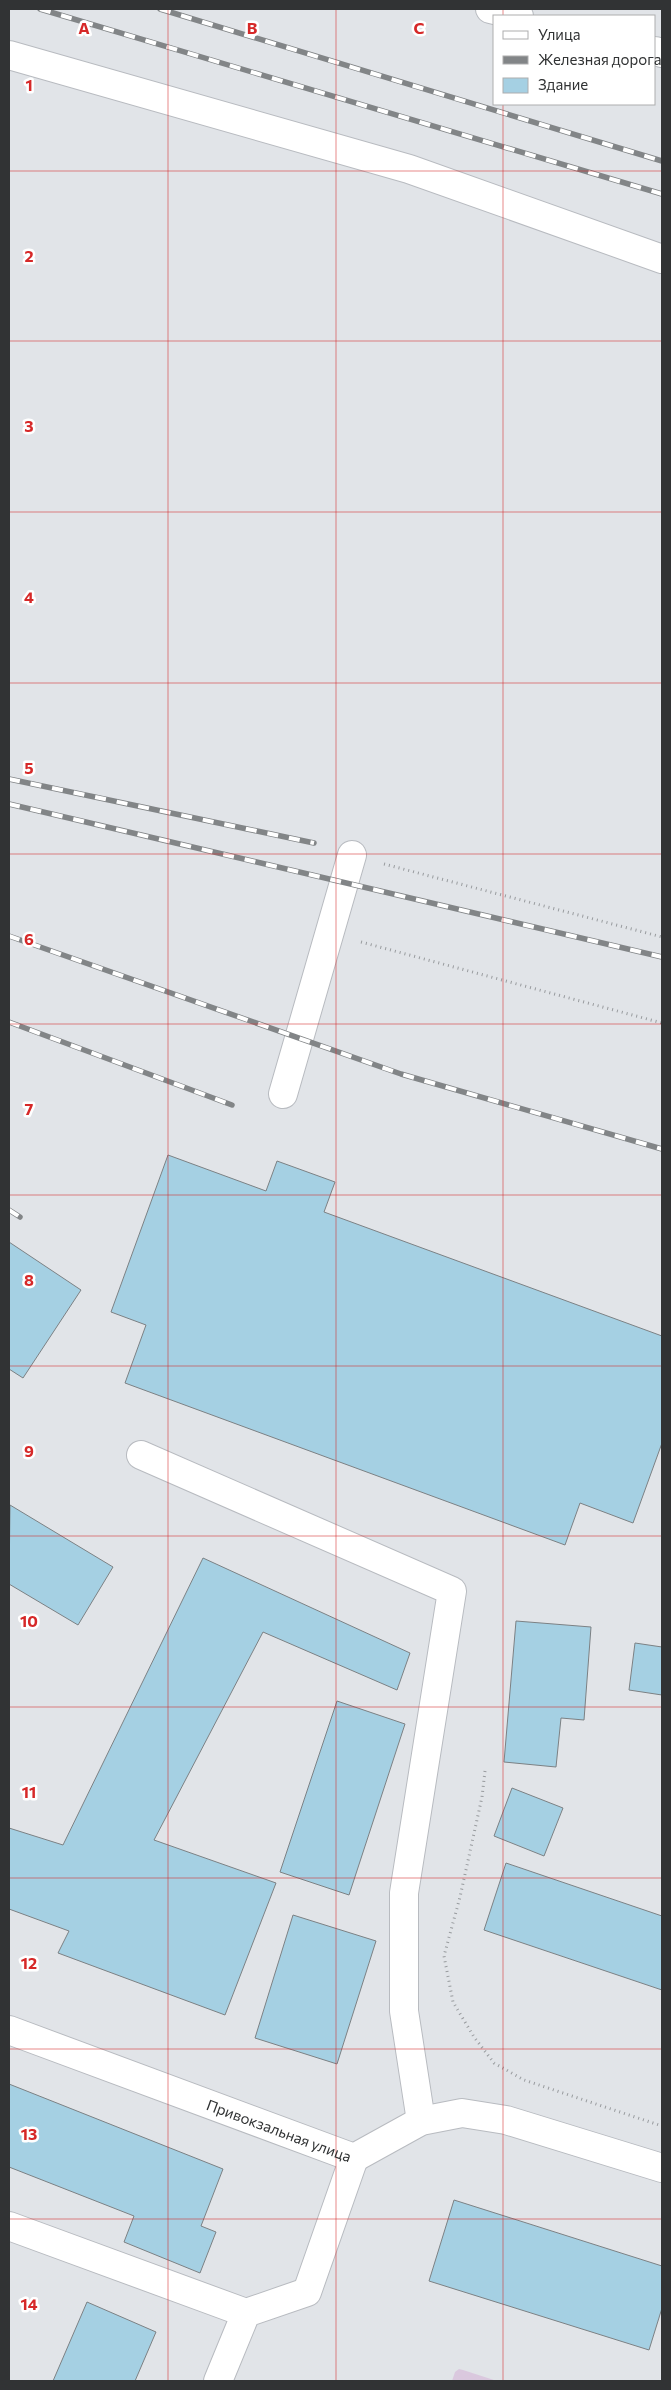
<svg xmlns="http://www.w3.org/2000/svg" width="671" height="2390" viewBox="0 0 671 2390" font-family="Commissioner,sans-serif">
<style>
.green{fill:#dac8de}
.building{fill:#a5d0e3;stroke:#7c8184}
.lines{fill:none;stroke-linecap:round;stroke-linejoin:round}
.minor-casing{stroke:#b8bbc0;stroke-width:30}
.path{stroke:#989b9e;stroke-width:3;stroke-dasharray:1 4;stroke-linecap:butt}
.minor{stroke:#fff;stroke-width:28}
.rail-casing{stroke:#828587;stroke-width:5.5}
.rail{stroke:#fff;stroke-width:4;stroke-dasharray:11;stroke-linecap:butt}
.grid{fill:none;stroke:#d62828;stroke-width:1;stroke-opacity:0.55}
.labels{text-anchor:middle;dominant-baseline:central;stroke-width:5;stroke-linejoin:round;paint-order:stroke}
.street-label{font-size:15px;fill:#313334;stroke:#fff}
.grid-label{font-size:16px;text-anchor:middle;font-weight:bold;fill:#d62828;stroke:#fff;stroke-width:5;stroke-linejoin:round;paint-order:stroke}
</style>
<rect width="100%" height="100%" fill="#e1e4e8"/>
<path class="green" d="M459 2369 463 2370 497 2381H452L455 2372Z"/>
<path class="building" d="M168 1155 266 1191 277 1161 335 1182 324 1212 662 1336V1443L633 1523 580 1503 565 1545 125 1383 146 1325 111 1312Z
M9 1242 81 1290 23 1378 9 1369Z
M10 1505 113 1567 78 1625 9 1584Z
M203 1558 410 1653 397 1690 263 1632 154 1840 276 1883 225 2015 58 1953 69 1931 9 1909V1828L63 1845Z
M516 1621 591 1627 584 1720 561 1718 556 1767 504 1762Z
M635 1643 662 1647V1695L629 1690Z
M337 1701 405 1724 349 1895 280 1872Z
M512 1788 563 1808 544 1856 494 1836Z
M506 1863 662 1916V1990L484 1930Z
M293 1915 376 1941 337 2064 255 2038Z
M9 2084 223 2169 201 2226 216 2232 200 2273 124 2242 134 2216 9 2167Z
M454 2200 662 2266V2308L649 2350 429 2281Z
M87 2302 156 2332 135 2381H53Z"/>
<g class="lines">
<g class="minor-casing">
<g id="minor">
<path d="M490 9 519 16"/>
<path d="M655 51 662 53"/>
<path d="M9 55 409 169 662 259"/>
<path d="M283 1094 352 855"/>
<path d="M141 1455 452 1591 404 1893V2011L421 2121"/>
<path id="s1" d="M9 2030 354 2158 421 2121 462 2113 506 2120 662 2168"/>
<path d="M9 2226 246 2313"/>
<path d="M218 2381 246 2313 307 2292 354 2158"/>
</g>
</g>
<path class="path" d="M384 864 662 937
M361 942 662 1023
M485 1771 482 1797 460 1897 444 1956 453 2002 474 2037 494 2063 524 2080 662 2126"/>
<use href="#minor" class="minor"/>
<g class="rail-casing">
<path id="rail" d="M40 9 662 194
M160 9 662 161
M9 779 314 843
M9 804 662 957
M9 936 401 1074 662 1149
M9 1022 232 1105
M9 1210 20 1217"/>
</g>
<use href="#rail" class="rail"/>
</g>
<path class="grid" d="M168 9V2381M336 9V2381M503 9V16M503 104V2381M9 171H662M9 341H662M9 512H662M9 683H662M9 854H662M9 1024H662M9 1195H662M9 1366H662M9 1536H662M9 1707H662M9 1878H662M9 2049H662M9 2219H662"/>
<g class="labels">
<g class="street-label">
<text stroke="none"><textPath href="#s1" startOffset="288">Привокзальная улица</textPath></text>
</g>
</g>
<g class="grid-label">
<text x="84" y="34">A</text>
<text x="252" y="34">B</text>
<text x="419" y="34">C</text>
<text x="29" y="91">1</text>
<text x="29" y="262">2</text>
<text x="29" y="432">3</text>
<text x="29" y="603">4</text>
<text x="29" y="774">5</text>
<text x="29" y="945">6</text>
<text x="29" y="1115">7</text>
<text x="29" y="1286">8</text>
<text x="29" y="1457">9</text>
<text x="29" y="1627">10</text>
<text x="29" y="1798">11</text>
<text x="29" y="1969">12</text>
<text x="29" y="2140">13</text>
<text x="29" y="2310">14</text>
</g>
<rect width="671" height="2390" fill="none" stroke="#313334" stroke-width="20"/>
<rect x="493" y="15" width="162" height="90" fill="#ffffff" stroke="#adadae"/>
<rect x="503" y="31" width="25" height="8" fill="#ffffff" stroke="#adadae"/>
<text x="538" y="40" font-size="15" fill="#313334">Улица</text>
<rect x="503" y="56" width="25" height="8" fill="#828587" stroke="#adadae"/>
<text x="538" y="65" font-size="15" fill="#313334">Железная дорога</text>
<rect x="503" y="78" width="25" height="15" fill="#a5d0e3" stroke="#adadae"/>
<text x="538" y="90" font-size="15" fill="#313334">Здание</text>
</svg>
